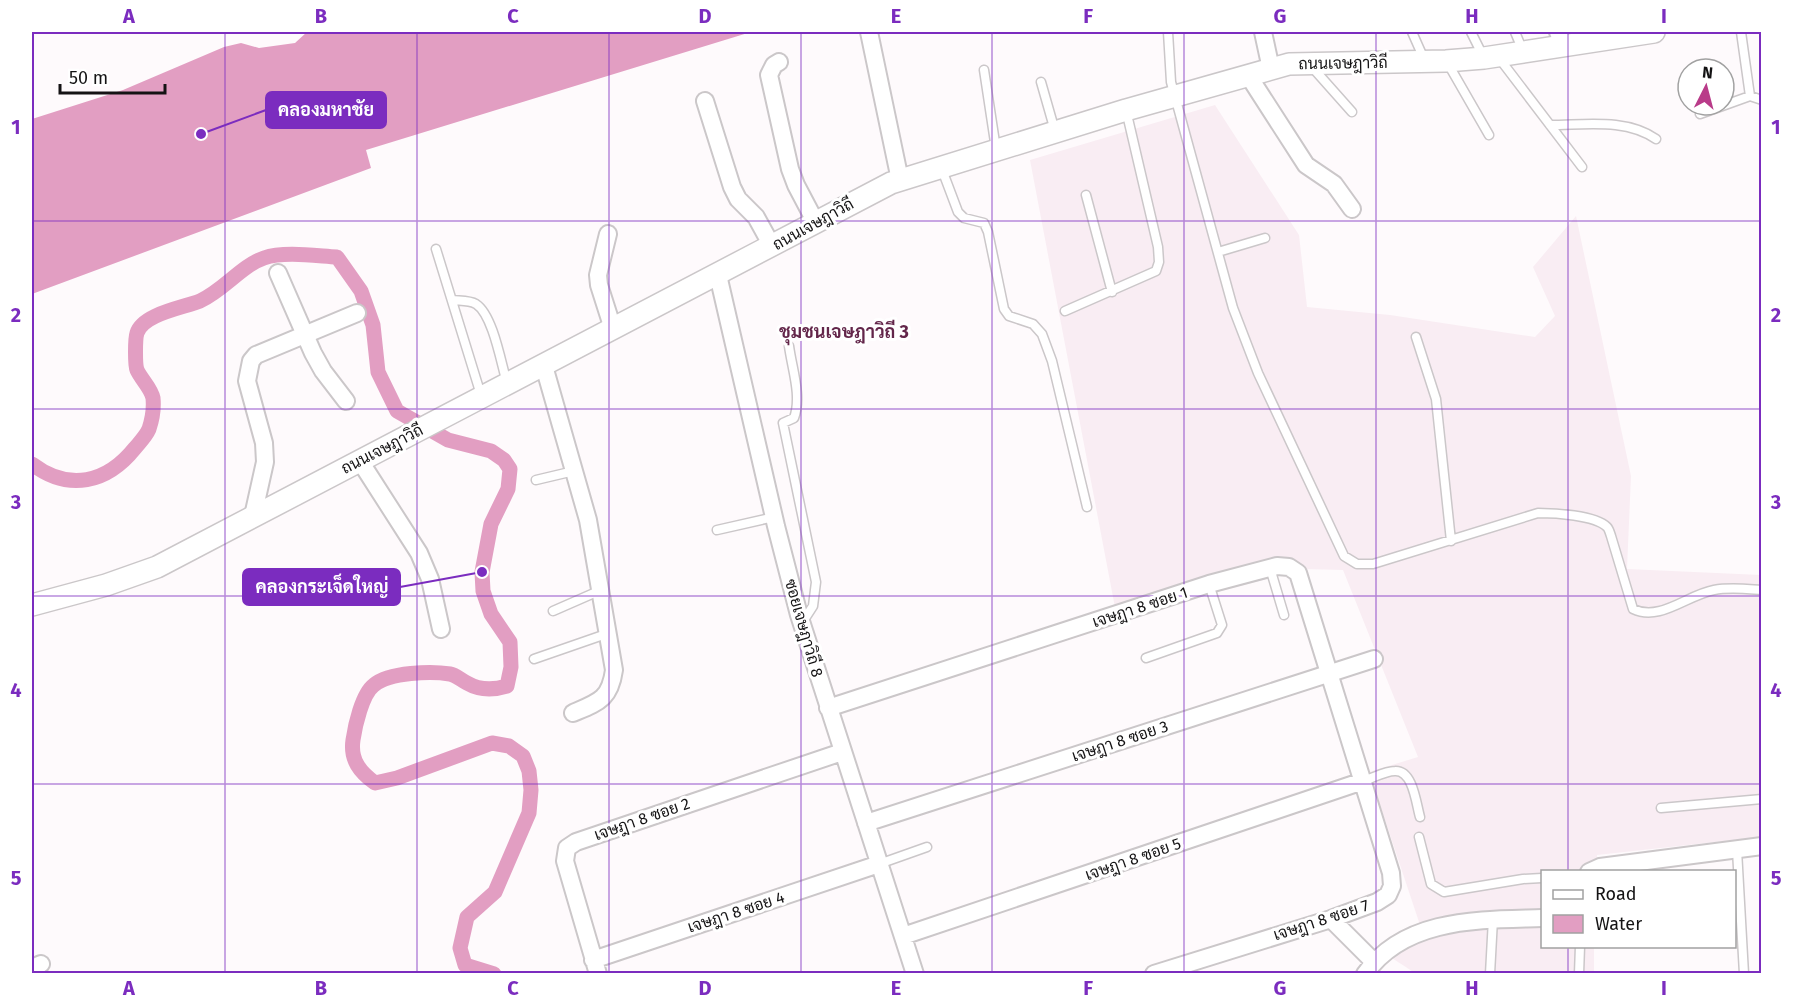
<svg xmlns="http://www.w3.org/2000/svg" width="1793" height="1005" viewBox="0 0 1793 1005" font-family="'Fira Sans',Sarabun,sans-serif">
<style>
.built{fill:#f9edf3}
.water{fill:#e29ec2}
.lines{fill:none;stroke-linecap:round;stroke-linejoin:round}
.canal{stroke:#e29ec2;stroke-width:15}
.service-casing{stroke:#cbc7c9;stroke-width:11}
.minor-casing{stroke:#cbc7c9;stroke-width:20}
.tertiary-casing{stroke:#cbc7c9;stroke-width:24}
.service{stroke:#fff;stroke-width:8}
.minor{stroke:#fff;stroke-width:16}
.tertiary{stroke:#fff;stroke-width:21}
.grid{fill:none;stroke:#7b2cbf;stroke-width:1.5;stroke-opacity:0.55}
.labels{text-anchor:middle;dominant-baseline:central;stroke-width:6;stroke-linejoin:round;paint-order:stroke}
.street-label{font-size:16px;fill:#141314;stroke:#fff}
.neighbourhood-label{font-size:18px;font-weight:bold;fill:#63264a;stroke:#fff}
.leader{fill:none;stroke:#7b2cbf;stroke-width:2}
.callout-dot{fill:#7b2cbf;stroke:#fff;stroke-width:2}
.callout{fill:#7b2cbf;stroke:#7b2cbf;stroke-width:2}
.callout-label{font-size:18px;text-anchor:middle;font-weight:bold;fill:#fff}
.neatline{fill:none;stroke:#7b2cbf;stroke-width:2}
.grid-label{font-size:20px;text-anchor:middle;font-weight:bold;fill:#7b2cbf}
</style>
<rect width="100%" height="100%" fill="#fefafc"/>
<path class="built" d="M1215 105 1299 235 1307 307 1390 315 1535 337 1555 316 1533 267 1576 216 1631 476 1627 569 1761 575V837L1597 855 1596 871 1542 872V946L1594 947V973H1415L1381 951 1423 934 1369 772 1418 757 1343 570 1304 569 1117 618 1030 160Z"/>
<path class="water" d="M307 32H751L366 150 371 168 32 294V119L123 90 224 47 241 43 259 48 295 43Z"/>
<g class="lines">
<path class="canal" d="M32 464C69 492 107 483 135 448 140 442 146 436 149 429 152 420 154 408 153 398 151 388 141 379 137 370 135 365 135 339 137 333 143 314 182 308 200 301 224 290 241 266 264 258 284 251 317 256 337 257L361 291 373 325 378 372 397 411 448 440 491 451 504 460 510 469 508 489 491 524 482 572 483 591 491 614 510 642 511 667 507 686C494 690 479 690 467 683 461 680 456 675 450 674 432 671 389 672 374 685 362 694 355 726 353 740 350 760 360 772 375 783L397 778 492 743 509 746 523 756 529 771 531 790 529 813 495 892 467 917 460 948 465 965 494 974"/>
<g class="service-casing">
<path id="service" d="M1168 32 1171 82 1233 308 1258 373 1344 556 1357 564H1373L1538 513C1554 513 1595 515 1607 527 1609 529 1610 533 1611 536L1633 609C1660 622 1687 595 1714 590 1730 587 1746 589 1762 590
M1412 32 1424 59
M1471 32 1484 58
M1515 32 1523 51
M1499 58 1582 167
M1447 62 1489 135
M1312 67 1352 112
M984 70 996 149
M1041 82 1055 131
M1750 96 1762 100
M1700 114 1750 96 1741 32
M1550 125C1585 125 1626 118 1656 139
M941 167 958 212 964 218 984 223 988 232 1004 309 1009 316 1033 324 1042 334 1052 361 1087 507
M1086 195 1112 292
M436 249 481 395
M1218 252 1265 238
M452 300C460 301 469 300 476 304 493 315 501 363 507 383
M1065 311 1156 271 1159 262 1158 247 1126 110
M1416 337 1436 399 1451 541
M789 346C792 369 802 396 794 418L783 423 816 582 813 606 802 623
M536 480 574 471
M717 530 774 517
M1270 568 1284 615
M553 611 601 590
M1146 658 1217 633 1222 625 1209 584
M534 659 609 633
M1363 781C1373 778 1385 771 1395 771 1413 770 1416 803 1420 817
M1661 808 1762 799
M1419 837 1431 884 1444 892 1523 879 1542 878
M1737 850 1744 974
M879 864 927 847
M1490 974 1493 919
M1579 974 1580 946"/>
</g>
<g class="minor-casing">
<path id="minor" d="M869 32 900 180
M1263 32 1271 69
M1558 32 1564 46
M779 62 774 65 769 75 790 169 796 185 816 223
M1248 75 1306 165 1334 184 1352 209
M705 101 732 187 738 199 756 217 772 246
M608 234 598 275 599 285 613 329
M278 273 313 353 323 371 346 401
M718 275 776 526 799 615 915 974
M544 366 588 520 614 670C610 699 599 702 573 713
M360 461 419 553 430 579 441 629
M253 516 265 462 264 443 247 381 251 361 256 355 357 313
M828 708 1209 584 1277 566 1289 567 1298 573 1391 873 1392 886 1388 895 1377 902 1331 919 1154 974
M866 823 1374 659
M1589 872 1600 867 1762 846
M1331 919 1374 962
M903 936 1363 781
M593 960 879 864
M32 968 41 964
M598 974 565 861 567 848 576 842 842 752
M1365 974C1405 917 1481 920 1542 918"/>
</g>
<g class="tertiary-casing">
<path id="tertiary" d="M32 605 106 585 157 567 891 183 1126 110 1289 64 1446 61 1484 58 1654 32"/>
</g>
<use href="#service" class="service"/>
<use href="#minor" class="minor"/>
<use href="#tertiary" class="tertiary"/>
</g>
<path class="grid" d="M225 32V974M417 32V974M609 32V974M801 32V974M992 32V974M1184 32V974M1376 32V974M1568 32V872M32 221H1762M32 409H1762M32 596H1762M32 784H1762M1568 946V974"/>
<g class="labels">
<g class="street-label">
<text transform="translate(1343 63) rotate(-1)">ถนนเจษฎาวิถี</text>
<text transform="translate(813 224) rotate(-29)">ถนนเจษฎาวิถี</text>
<text transform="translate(382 449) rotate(-27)">ถนนเจษฎาวิถี</text>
<text transform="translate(1140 607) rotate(-18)">เจษฎา 8 ซอย 1</text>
<text transform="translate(804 628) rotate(74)">ซอยเจษฎาวิถี 8</text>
<text transform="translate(1120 741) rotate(-18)">เจษฎา 8 ซอย 3</text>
<text transform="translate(642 819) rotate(-19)">เจษฎา 8 ซอย 2</text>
<text transform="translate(1133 859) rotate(-19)">เจษฎา 8 ซอย 5</text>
<text transform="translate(736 912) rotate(-18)">เจษฎา 8 ซอย 4</text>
<text transform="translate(1321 920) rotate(-18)">เจษฎา 8 ซอย 7</text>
</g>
<g class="neighbourhood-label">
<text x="844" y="332">ชุมชนเจษฎาวิถี 3</text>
</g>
</g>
<path class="leader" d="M201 134L266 110M482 572L400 587"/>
<g class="callout-dot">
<circle cx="201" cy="134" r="6"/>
<circle cx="482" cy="572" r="6"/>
</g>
<g class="callout">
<rect x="266" y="92" width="120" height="36" rx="6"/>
<rect x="243" y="569" width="157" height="36" rx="6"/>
</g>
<g class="callout-label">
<text x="326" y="116">คลองมหาชัย</text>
<text x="322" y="593">คลองกระเจ็ดใหญ่</text>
</g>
<rect width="1793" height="1005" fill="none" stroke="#ffffff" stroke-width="66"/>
<rect x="1541" y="870" width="195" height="78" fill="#ffffff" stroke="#a1a1a1" stroke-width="1.5"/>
<rect x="1553" y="890" width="30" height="9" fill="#ffffff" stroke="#a1a1a1" stroke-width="1.5"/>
<text x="1595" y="900" font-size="18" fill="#141314">Road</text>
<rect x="1553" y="915" width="30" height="18" fill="#e29ec2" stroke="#a1a1a1" stroke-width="1.5"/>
<text x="1595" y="930" font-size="18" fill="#141314">Water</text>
<g transform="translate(1706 87) rotate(6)"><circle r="28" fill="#ffffff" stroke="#a1a1a1" stroke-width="1.5"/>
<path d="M0-4.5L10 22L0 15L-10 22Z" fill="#b93b89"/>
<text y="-9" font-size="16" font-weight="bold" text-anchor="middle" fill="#141314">N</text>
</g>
<path d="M60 84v9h105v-9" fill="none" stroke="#141314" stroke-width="3"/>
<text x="69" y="84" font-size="18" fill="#141314" stroke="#ffffff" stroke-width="4.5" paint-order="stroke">50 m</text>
<rect x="33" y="33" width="1727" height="939" class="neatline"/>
<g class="grid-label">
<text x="129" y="23">A</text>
<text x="321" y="23">B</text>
<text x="513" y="23">C</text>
<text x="705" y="23">D</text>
<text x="896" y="23">E</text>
<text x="1088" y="23">F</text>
<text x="1280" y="23">G</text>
<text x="1472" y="23">H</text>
<text x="1664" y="23">I</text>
<text x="16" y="134">1</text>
<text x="1776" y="134">1</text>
<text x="16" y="322">2</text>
<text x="1776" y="322">2</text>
<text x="16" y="509">3</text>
<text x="1776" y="509">3</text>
<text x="16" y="697">4</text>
<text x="1776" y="697">4</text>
<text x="16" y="885">5</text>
<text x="1776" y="885">5</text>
<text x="129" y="995">A</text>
<text x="321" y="995">B</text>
<text x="513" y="995">C</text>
<text x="705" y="995">D</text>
<text x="896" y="995">E</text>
<text x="1088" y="995">F</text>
<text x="1280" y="995">G</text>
<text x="1472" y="995">H</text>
<text x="1664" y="995">I</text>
</g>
</svg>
